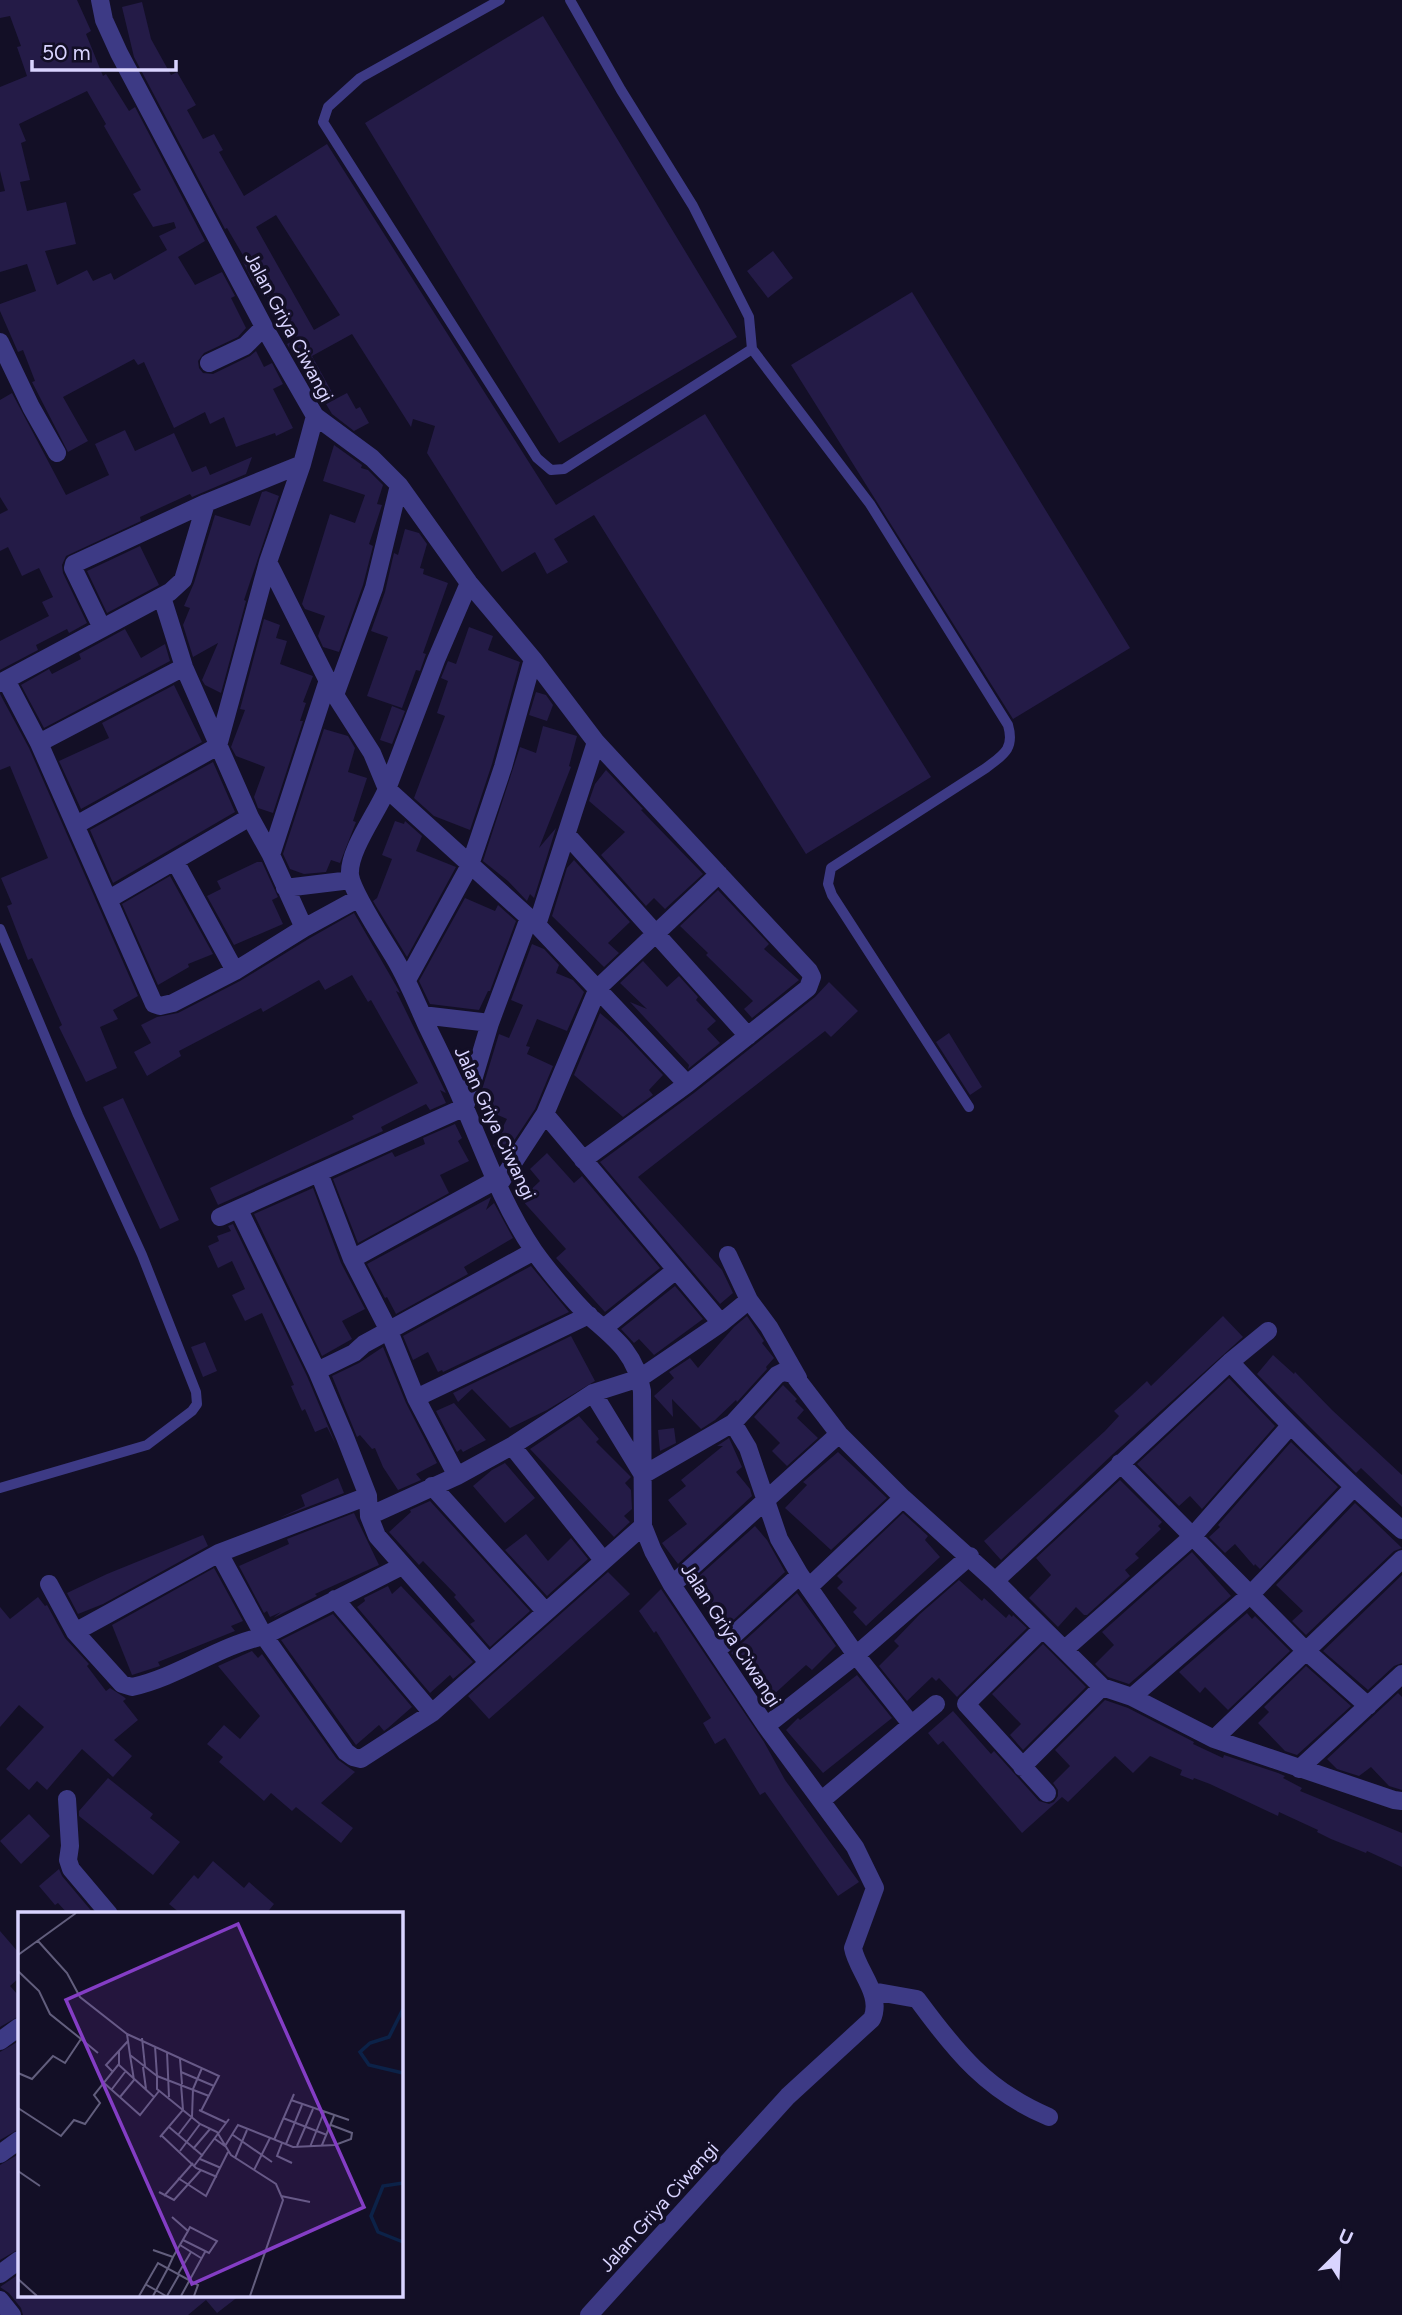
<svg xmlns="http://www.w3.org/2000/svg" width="1402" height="2315" viewBox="0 0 1402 2315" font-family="Figtree,sans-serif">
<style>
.building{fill:#241b47;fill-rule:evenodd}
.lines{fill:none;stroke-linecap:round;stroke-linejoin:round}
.service{stroke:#3d3a85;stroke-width:10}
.minor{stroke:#3d3a85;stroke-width:18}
.labels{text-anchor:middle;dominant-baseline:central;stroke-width:7;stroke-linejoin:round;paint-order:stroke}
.street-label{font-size:19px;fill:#d9d4ff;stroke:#130f26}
.inset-river{fill:none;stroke:#0c2248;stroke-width:3.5}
.inset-road{fill:none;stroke:#625e7d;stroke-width:2}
.view{fill:#843dc5;fill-opacity:0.15;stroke:#843dc5;stroke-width:3.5}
.inset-edge{fill:none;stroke:#d9d4ff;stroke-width:3.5}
</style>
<rect width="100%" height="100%" fill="#130f26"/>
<path class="building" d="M0 0H77L91 31 86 34 103 76 106 74 129 111 135 107 205 241 178 257 195 285 222 272 235 296 231 298 246 328 238 337 204 353 198 361 199 368 203 373 213 374 250 356 256 351 264 367 272 363 283 384 273 389 293 428 276 436 275 433 236 447 224 417 210 424 205 412 174 428 144 362 138 365 134 359 63 397 88 441 68 452 32 382 35 381 23 350 18 352 0 311V304L36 291 27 264 0 272V192L5 191 0 171V87L27 76 17 47 21 46 10 16 0 18ZM87 91 106 124 104 126 141 190 133 194 153 227 174 222 176 228 159 236 167 250 114 280 111 273 93 281 87 270 57 285 45 251 76 244 66 202 27 211 20 182 30 180 21 143 26 141 19 124Z
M142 2 151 39 171 75 177 72 196 105 187 110 203 139 214 134 223 150 219 152 244 196 327 144 556 505 705 414 931 777 806 854 594 515 554 539 568 562 547 574 535 552 502 572 427 453 435 426 413 419 411 427 352 334 312 356 334 396 321 403 287 344 293 341 260 284 255 286 243 262 244 257 227 228 225 229 134 57 122 7ZM276 215 340 315 314 330 256 227Z
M543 16 737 337 559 443 365 123Z
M773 251 793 278 768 298 747 271Z
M912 292 1130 648 1013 719 791 365Z
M12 393 66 495 109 475 95 444 125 430 135 451 174 433 192 472 206 466 210 475 252 457 246 474 192 497 190 494 140 517 141 521 66 556 62 565 63 573 87 623 69 633 67 629 36 645 38 650 0 670V641L49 616 42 602 53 597 39 568 22 576 8 547 0 551V514L8 510 0 497V400Z
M347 393 356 409 360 407 369 423 354 431 332 414 326 404Z
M334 445 362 465 361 468 368 470 383 485 377 504 382 505 369 544 373 546 363 585 339 652 323 647 318 636 325 616 305 609 302 604 330 514 355 523 365 495 323 481Z
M266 491 279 496 244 600 246 601 221 693 205 685 202 680 218 643 193 657 183 625 190 608 184 606 194 583 215 515 250 526 262 492Z
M405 529 419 533 427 544 420 568 424 569 423 574 448 583 423 653 426 654 420 671 416 670 402 708 367 696 388 637 371 631 385 592 394 553 398 555Z
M140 546 159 585 107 613 87 571Z
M264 619 280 625 276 638 287 641 280 664 313 676 303 702 306 703 300 721H303L273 813 258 808 254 797 265 767 236 756 231 747 245 710 240 709 242 702Z
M469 627 493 636 488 650 520 662 492 764 470 830 434 816 414 798 445 716 437 713 448 681 441 678 448 661 456 664Z
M125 629 141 658 165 644 170 661 44 728 21 685 49 669 52 674 81 659 79 654Z
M174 685 202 742 81 809 59 761 109 738 102 723Z
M536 692 546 695 553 705 547 721 529 715Z
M0 694 29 748 138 996 113 1010 118 1019 100 1027 117 1068 86 1082 59 1027 62 1025 32 958 28 960 7 906 12 904 1 878 48 858 10 766 0 770Z
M392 706 405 711 392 744 380 740Z
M543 726 577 736 569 766 571 767 539 848 556 828 534 898 530 894 527 901 508 881 483 861 520 747 536 753Z
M324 729 348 736 355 748 348 772 367 778 353 821 356 822 340 863 331 860 326 872 304 874 290 869 283 854Z
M213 762 235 812 113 883 90 830Z
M606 770 643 809 641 810 703 874 665 909 654 898 646 906 601 855 625 832 589 801 595 784Z
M395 821 404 824 405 821 422 836 416 851 456 867 407 957 373 901 377 898 392 859 382 855Z
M574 860 630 922 608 943 619 953 604 967 552 916 567 868Z
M257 862H262L278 897 272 900 283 924 234 945 207 896 221 889 217 881Z
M170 876 213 954 188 964 189 967 158 985 122 904Z
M718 890 769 944 764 949 799 980 752 1018 744 1009 753 1001 706 955 708 953 680 926Z
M465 898 495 911 498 905 516 921 490 991H488L479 1010 430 1004 419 981Z
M354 913 398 989 400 993 396 991 446 1093 440 1090 446 1103 430 1110 426 1104 381 1127 383 1131 218 1205 210 1188 354 1119 352 1116 418 1083 371 1000 368 1002 352 975 325 990 319 980 263 1012 261 1008 179 1051 181 1056 147 1076 134 1052 151 1043 141 1025 157 1017 178 1013 240 981 310 938Z
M532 944 544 949 559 965 556 973 573 980 584 992 567 1031 537 1019 526 1046 530 1047 527 1054 553 1066 535 1109 505 1154 493 1146 507 1119 477 1106 499 1034 509 1038 523 1005 511 1000Z
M643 961 667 987 679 976 698 997 696 1000 716 1021 707 1029 720 1043 688 1069 689 1065 630 1002 647 1009 620 983Z
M829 982 858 1011 831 1037 825 1031 638 1177 722 1270 733 1293 720 1304 600 1162 694 1093 815 997Z
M600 1013 622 1032 663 1075 649 1090 653 1095 623 1117 574 1075Z
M949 1033 982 1087 970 1095 936 1042Z
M123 1098 179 1220 160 1229 103 1107Z
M455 1124 462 1138 458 1141 469 1161 440 1175 449 1193 358 1243 333 1179 392 1152 395 1157 425 1144 423 1138Z
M547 1153 574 1183 582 1176 660 1268 605 1312 556 1258 566 1249 521 1199 540 1181 530 1169Z
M313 1188 341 1263 365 1309 342 1321 352 1339 322 1356 254 1214Z
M491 1197 486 1210 494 1203 513 1238 464 1267 468 1274 396 1314 387 1297 385 1298 367 1264Z
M233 1224 307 1376 336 1445 327 1427 315 1432 305 1409 302 1411 291 1386 294 1385 262 1313 245 1321 232 1295 245 1289 232 1261 218 1268 208 1246 219 1241 217 1236 231 1231 228 1226Z
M531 1266 569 1312 443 1372 442 1370 438 1372 428 1352 413 1360 403 1336Z
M675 1286 703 1319 654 1355 639 1339 634 1343 621 1329Z
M747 1316 764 1341 762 1343 774 1358 766 1367 767 1369 737 1402 736 1400 715 1420 701 1429 672 1399 673 1417 654 1396 674 1378 669 1372 690 1358 698 1368 734 1327Z
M1223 1316 1243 1337 1113 1454 1001 1560 984 1541 1105 1431 1119 1416 1114 1411 1130 1397 1147 1381 1151 1386Z
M571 1336 595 1381 547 1410 510 1428 472 1389 458 1402 453 1393Z
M205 1342 217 1371 203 1377 191 1347Z
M383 1347 406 1403 437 1463 416 1474 421 1480 398 1490 383 1467 375 1448 372 1449 360 1435 357 1437 332 1376 359 1363Z
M1273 1355 1294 1374 1295 1372 1332 1410 1402 1475V1507L1361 1468 1356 1473 1257 1374Z
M1229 1378 1275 1426 1202 1509 1190 1496 1179 1506 1137 1464Z
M783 1385 797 1399 795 1401 804 1410 797 1418 818 1438 787 1466 772 1451 780 1443 754 1417Z
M454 1403 486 1440 463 1452 461 1449 457 1452 436 1411Z
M579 1416 599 1439 596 1442 631 1477 625 1483 631 1490 632 1509 624 1516 630 1522 614 1537 530 1449Z
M674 1428 676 1443 660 1451 658 1430Z
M729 1438 742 1467 736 1472 750 1489 752 1496 678 1564 662 1543 687 1524 668 1500 686 1486 681 1480 723 1446H717Z
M1291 1442 1338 1487 1260 1569 1255 1564 1254 1566 1235 1544 1225 1553 1209 1537 1220 1527 1218 1525Z
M838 1452 887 1498 831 1550 785 1508 807 1485 803 1482Z
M505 1463 535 1498 505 1523 473 1486 492 1470Z
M338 1478 344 1493 279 1518 305 1506 301 1495Z
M1120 1480 1162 1522 1158 1526 1161 1529 1135 1554 1139 1558 1125 1570 1130 1576 1087 1615H1084L1076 1607 1058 1627 1029 1598 1051 1575 1036 1558Z
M430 1501 530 1611 490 1647 470 1624 475 1621 454 1597 456 1595 423 1561 419 1565 389 1532 411 1512 410 1510Z
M1355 1503 1402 1548 1394 1551 1306 1635 1292 1621 1303 1611 1276 1585Z
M354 1513 379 1565 315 1594 317 1596 273 1618 281 1612 270 1617 267 1611 264 1613 239 1566 289 1544 287 1539Z
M903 1513 928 1536 925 1540 940 1557 866 1626 853 1612 857 1608 837 1588 843 1582 837 1576Z
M755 1526 767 1540 785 1572 725 1628 689 1585Z
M526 1534 548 1561 571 1538 588 1559 547 1596 505 1550Z
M203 1535 208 1546 103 1604 78 1614 67 1593 107 1574Z
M1192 1552 1231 1596 1129 1684 1108 1677 1095 1664 1114 1645 1102 1632Z
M214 1568 243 1621 231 1626 235 1631 158 1662 160 1666 132 1675 112 1625Z
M608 1572 630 1594 489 1719 468 1696Z
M1402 1575V1663L1394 1666 1368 1690 1323 1651Z
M959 1580 982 1601 984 1598 1006 1618 1009 1614 1012 1617 1013 1615 1027 1628 957 1697 939 1678 936 1681 932 1677 907 1701 879 1666 899 1646 894 1641 920 1614Z
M388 1586 392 1594 401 1586 473 1662 453 1679 450 1675 430 1693 357 1607 365 1601 364 1598Z
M661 1589 764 1742 785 1780 859 1882 838 1896 765 1792 760 1795 725 1738 715 1744 703 1723 711 1718 656 1631 654 1633 639 1611Z
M797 1593 836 1646 812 1670 806 1665 771 1697 731 1653Z
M38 1597 45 1606 47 1605 65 1638 89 1664 87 1666 106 1691 110 1688 124 1697 126 1699 123 1701 138 1720 114 1740 132 1756 113 1777 82 1749 47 1790 37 1781 29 1790 6 1769 44 1727 19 1705 0 1727V1607L10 1619Z
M1247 1613 1252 1619 1255 1616 1290 1651 1228 1710 1205 1687 1200 1693 1179 1672Z
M333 1614 412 1707 388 1728 384 1731 379 1725 356 1745 281 1640Z
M1043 1644 1086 1687 1023 1750 1010 1735 1021 1724 992 1694Z
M252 1651 258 1658 262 1654 337 1759 355 1772 321 1803 353 1828 341 1843 296 1807 292 1811 271 1793 264 1801 219 1762 223 1757 207 1744 224 1725 240 1739 260 1716 218 1666Z
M1306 1666 1351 1706 1297 1755 1285 1751 1258 1723 1269 1712 1264 1707Z
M857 1675 892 1718 823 1773 786 1730 798 1718 800 1720Z
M1398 1693 1402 1697V1790L1389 1786 1371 1767 1359 1776 1337 1769 1327 1759Z
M1105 1700 1128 1708 1194 1742 1193 1744 1223 1758 1224 1755 1278 1773 1285 1776 1283 1778 1302 1788 1300 1791 1402 1833V1867L1367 1851 1366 1853 1331 1839 1317 1832 1318 1830 1279 1812 1278 1816 1210 1784 1194 1778 1193 1780 1180 1775 1182 1770 1150 1756 1133 1773 1115 1756 1068 1802 1062 1797 1022 1833 943 1741 938 1745 928 1733 953 1711 991 1754 994 1751 1039 1801 1049 1804 1054 1802 1058 1796V1790L1053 1783 1070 1766 1055 1750Z
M108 1778 153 1814 150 1818 180 1842 153 1875 79 1816V1811Z
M29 1814 50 1836 21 1864 0 1841Z
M213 1861 244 1888 249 1882 274 1904 266 1914H181L169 1904 194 1875 198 1879Z
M59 1869 62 1876 94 1914H68L58 1903 55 1905 39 1886Z
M0 1931 19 1953V1978L10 1986 19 1996V2016L0 2027Z
M19 2041V2129L0 2140V2052Z
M19 2154V2249L0 2260V2165Z
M19 2274V2296H239L217 2313 206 2300 188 2315H23L21 2308 9 2293 0 2287Z"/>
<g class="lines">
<path class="service" d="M500 0 360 78 328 107 323 122 537 458 551 470 564 469 752 349
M570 0 621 90 693 206 749 317 752 349 870 504 1008 725C1015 749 1003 755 986 768L831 868 828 884 832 895 969 1107
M0 929 78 1115 142 1255 196 1392 197 1404 192 1411 147 1445 0 1488"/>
<path class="minor" d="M100 0 104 20 119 53 264 327 315 416 302 464 268 562 335 695 372 753 387 789C377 813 348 851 350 875 352 892 385 942 395 959 408 981 417 1004 427 1026 440 1053 454 1080 465 1108 486 1157 504 1207 534 1251 546 1268 574 1302 589 1316 616 1339 636 1354 642 1391L643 1526 653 1551 672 1585 766 1726 855 1847 875 1888 853 1948C857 1971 883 1994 872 2019L788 2096 589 2315
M0 342 31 407 57 453
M209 363 245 346 264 327
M315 416 372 458 399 485 469 583 533 659 596 742 809 971 812 977 808 988 687 1084 583 1160
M469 583 436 660 387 789 537 925 687 1084
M162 597 184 667 250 817 271 855 304 928
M102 628 73 568 74 564 206 503 302 464
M6 680 39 743 154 1004 160 1006 173 1003 235 971 304 928 359 898
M0 683 170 592 183 580 206 503
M335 695 374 588 399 485
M39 743 184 667
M76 825 218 746 268 562
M567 835 748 1036
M271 855 328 680
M175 861 235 971
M285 888 351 880
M109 899 250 817
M537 925 596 742
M407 980 470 865 503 767 533 659
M422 1015 490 1023
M545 1114 721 1323
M319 1173 352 1259 389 1331 416 1398 457 1476
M498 1186 545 1114 598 988 719 874
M239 1210 317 1371 345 1437 368 1496 369 1516 377 1536 488 1662
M220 1217 465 1107 490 1023 529 918
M728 1255 749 1300 769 1327 798 1378
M352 1259 494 1181
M605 1327 676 1270
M1230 1362C1285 1421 1341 1477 1402 1530
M317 1371 354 1353 364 1344 534 1251
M593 1393 643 1475 733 1423 777 1375 783 1372 793 1374 839 1434 903 1498 995 1581 1102 1687 1132 1697 1214 1739 1394 1800 1402 1801
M416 1398 589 1315
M733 1423 748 1448 779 1539 800 1575 856 1655 911 1724
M512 1446 603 1560
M1120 1463 1305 1650 1368 1706
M432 1486 546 1612
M369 1516 457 1476 512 1446 593 1393 640 1378 721 1323 749 1300
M219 1553 264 1636 346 1752 353 1757 361 1759 432 1713 643 1526
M995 1581 1230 1362 1268 1331
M49 1584 75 1632 122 1684 132 1687C178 1677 218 1646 264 1636L402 1566
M672 1585 839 1434
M809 1587 903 1498
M335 1599 432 1713
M1042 1629 966 1704 1047 1793
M75 1632 219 1553 368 1496
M1065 1649 1192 1537 1290 1426
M716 1651 800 1575
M1132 1697 1251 1594 1353 1488
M766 1726 856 1655 970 1556
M1214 1739 1402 1559
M1022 1767 1102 1687
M1299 1769 1402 1674
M67 1799 70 1846 68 1860 71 1869 109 1914
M822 1800 936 1704
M872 1991 917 1999C956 2052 987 2091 1049 2117
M0 2041 19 2027
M0 2154 19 2140
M0 2274 19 2260
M0 2300 12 2315"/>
</g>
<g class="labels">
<g class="street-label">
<text transform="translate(289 327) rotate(62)">Jalan Griya Ciwangi</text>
<text transform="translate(495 1123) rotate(65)">Jalan Griya Ciwangi</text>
<text transform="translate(731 1635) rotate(57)">Jalan Griya Ciwangi</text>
<text transform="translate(659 2207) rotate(-48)">Jalan Griya Ciwangi</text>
</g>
</g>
<g transform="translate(18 1912)">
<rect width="385" height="385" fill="#130f26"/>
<path class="inset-river" d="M385 97 371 125 352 131 342 140 351 153 385 161M385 271 365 274 353 304 360 320 385 330"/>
<path class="inset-road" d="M20 29 49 61 62 85 109 122 112 143 139 164V177L182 212 199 220 213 243 258 272 265 288 232 384M0 43 58 1M0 59 21 79 32 102 63 127 47 151 35 144 14 167 0 161M109 122 201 164 183 199M124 126 127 154M63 127 80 141M137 134 139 164 191 184M149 140 151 185M162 147 164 172M101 153 136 185M125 155 128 177M95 160 88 153 110 129M163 160 196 174M86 171 122 203 141 179M94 177 107 160M102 185 116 168 112 143M273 188 331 208M0 196 43 224 56 208 67 212 82 191 76 183 101 152V139M181 198 209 211M174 205 175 177 184 156M265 206 309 223M151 215 185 244M143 223 178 256 199 265M160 223 173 206M215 223 254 250M142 225 165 198 163 172M197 227 207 234 220 213 275 235 317 233 333 227 334 221 313 213M256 228 276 182M264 231 259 244 274 251M268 232 284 193M304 233 316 204M279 234 295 197M292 235 306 200M175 237 192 217M162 239 182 212M217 246 229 218M182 247 203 256M176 254 211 207M236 258 252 226M0 259 22 274M160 266 188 284 210 240M141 280 156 288 183 258M146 284 175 251M263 284 292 290M154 305 170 319M162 333 183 346M135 338 155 345M160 362 173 340M0 367 19 384M127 372 148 384M121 384 140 351 180 373 176 384M135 384 150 356 155 345 170 319 172 315 199 329 191 341 165 328M149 384 161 363M163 384 187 340"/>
<path class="view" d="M220 12 346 295 174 372 48 88Z"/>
<rect width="385" height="385" class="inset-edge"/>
</g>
<g transform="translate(1339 2252) rotate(24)" stroke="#130f26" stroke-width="5" paint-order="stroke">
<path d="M0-5L12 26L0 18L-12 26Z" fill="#d9d4ff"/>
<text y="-10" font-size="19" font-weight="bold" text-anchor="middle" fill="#d9d4ff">U</text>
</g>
<path d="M32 60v10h144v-10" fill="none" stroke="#d9d4ff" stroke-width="3.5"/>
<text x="42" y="60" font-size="21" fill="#d9d4ff" stroke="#130f26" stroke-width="5" paint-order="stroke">50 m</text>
</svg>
